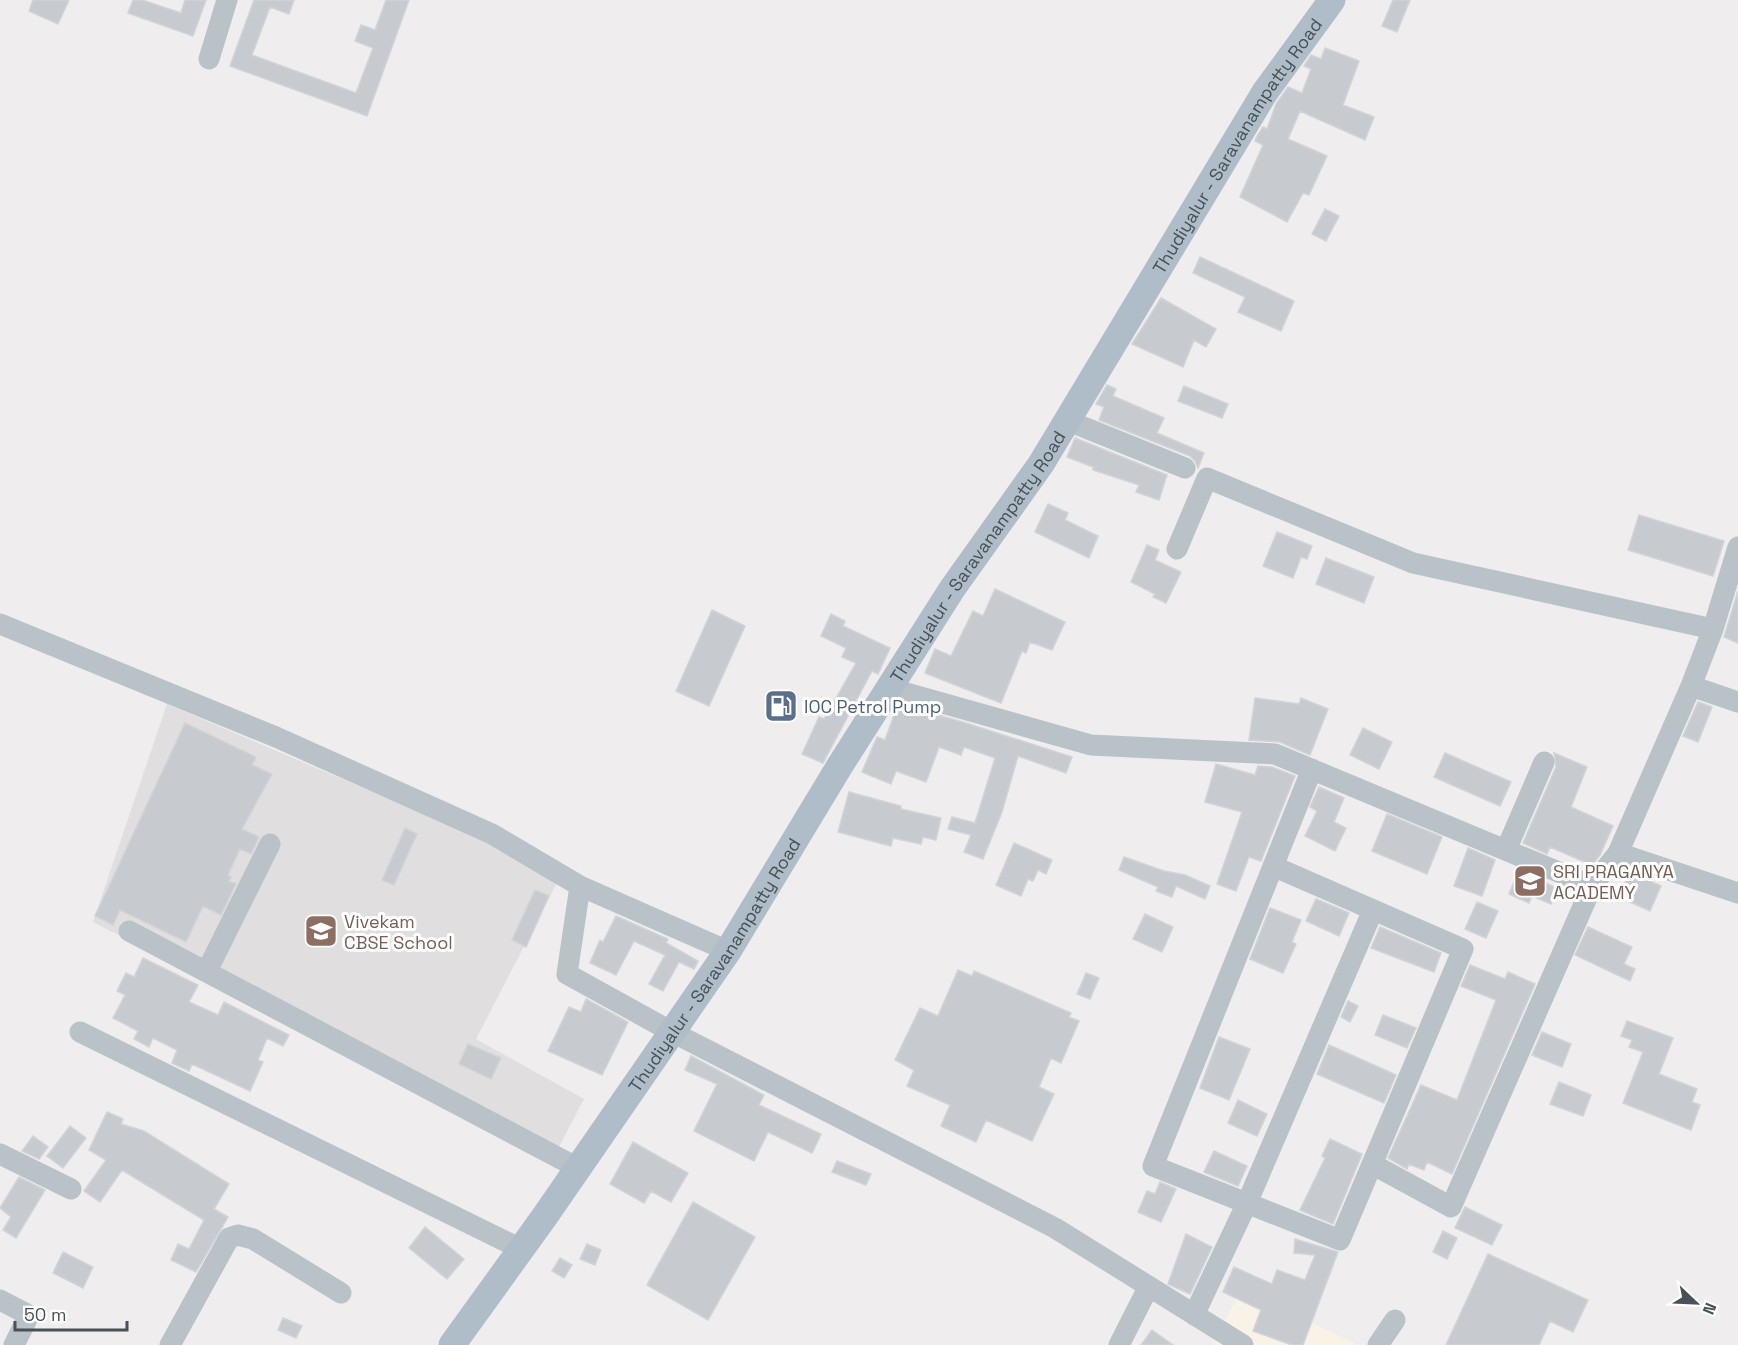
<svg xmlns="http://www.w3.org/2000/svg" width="1738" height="1345" viewBox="0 0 1738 1345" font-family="'Space Grotesk',sans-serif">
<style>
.commercial{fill:#f9f2e7}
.education{fill:#e0dede}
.building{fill:#c7cacf;stroke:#d1d3d7;stroke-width:1.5}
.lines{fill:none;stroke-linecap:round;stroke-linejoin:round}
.minor{stroke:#b9c2c7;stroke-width:21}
.major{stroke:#afbdc8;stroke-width:27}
.labels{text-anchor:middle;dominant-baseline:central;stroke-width:6;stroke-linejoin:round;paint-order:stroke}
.street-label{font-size:18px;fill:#475157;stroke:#fff}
.service-label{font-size:18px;fill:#4e5e75;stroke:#fff;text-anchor:start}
.education-label{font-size:18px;fill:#785e54;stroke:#fff;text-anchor:start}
</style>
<rect width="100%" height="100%" fill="#efeded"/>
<path class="commercial" d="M1241 1289 1358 1345H1214Z"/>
<path class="education" d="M167 704 562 873 476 1039 584 1099 552 1160 93 922Z"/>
<path class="building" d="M33 0H69L58 24 29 11Z
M133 0H142L181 13 185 0H206L193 36 128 13Z
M254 0H294L289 14 270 7 252 55 356 93 373 48 355 41 361 25 375 30 386 0H409L367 116 230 66Z
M1393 0H1410L1397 32 1382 26Z
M1325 48 1359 61 1343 105 1374 117 1365 140 1300 111 1288 139 1327 156 1309 195 1303 193 1287 222 1240 197 1263 145 1255 141 1257 136 1263 127 1267 129 1276 104 1288 87 1302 93 1311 69 1304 66 1311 55 1321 59Z
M1325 209 1339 216 1326 241 1312 234Z
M1200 257 1294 301 1281 331 1238 312 1245 297 1193 273Z
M1161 298 1216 329 1206 347 1194 340 1183 367 1132 344Z
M1107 385 1116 389 1113 396 1164 418 1157 433 1204 453 1198 468 1195 461 1190 456 1099 420 1104 407 1096 404Z
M1184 386 1228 404 1222 418 1178 401Z
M1075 438 1167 475 1159 500 1136 492 1139 485 1093 470V467L1067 457Z
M1048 504 1068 513 1065 520 1098 536 1089 558 1035 532Z
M1639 515 1724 541 1713 576 1628 550Z
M1277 532 1312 546 1307 559 1301 557 1293 578 1263 566Z
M1147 545 1159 550 1155 560 1181 572 1166 603 1153 597 1155 594 1131 582Z
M1326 558 1374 577 1364 603 1316 584Z
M995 589 1065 622 1052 650 1030 642 1026 653 1022 651 1001 703 925 673 935 649 951 656 973 611 983 616Z
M1738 591V643L1724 637Z
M712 610 745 626 709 706 676 691Z
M831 614 845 621 843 626 890 648 878 674 872 671 823 763 802 754 819 717 824 719 856 663 842 657 846 648 821 636Z
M1255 698 1299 704 1301 698 1328 709 1310 755 1280 742 1249 740Z
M1698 702 1712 707 1698 742 1683 736Z
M898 704 966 723 1072 757 1066 773 1018 756 1002 812 983 859 964 852 971 835 948 829 952 817 975 823 995 758 964 747 961 755 939 747 926 782 896 771 891 784 862 772 877 737 885 740Z
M185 723 256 757 252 765 272 774 242 829 259 837 251 854 240 849 228 875 231 877 229 881 236 884 221 915 203 906 186 942 120 910 113 925 95 916Z
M1363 728 1392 742 1379 769 1350 755Z
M1445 753 1511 782 1500 806 1434 777Z
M1554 753 1587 767 1571 807 1613 826 1600 855 1592 865 1550 847 1547 854 1523 843 1556 767Z
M1216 764 1255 775 1258 766 1272 767 1295 776 1261 861 1249 857 1236 891 1217 884 1242 812 1205 802Z
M1319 787 1344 798 1334 822 1346 828 1335 851 1305 836 1317 811 1310 807Z
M849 792 901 806V809L941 818 936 840 923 837 921 844 893 838 891 846 838 832Z
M1387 814 1442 837 1427 874 1372 851Z
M405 828 417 834 394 885 382 880Z
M1014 843 1052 860 1046 874 1038 870 1033 881 1028 879 1021 896 996 885Z
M1468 848 1495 860 1482 896 1454 886Z
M1124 857 1164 871 1185 875 1210 886 1205 899 1176 886 1172 897 1156 891 1158 887 1119 870Z
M1519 869 1558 889 1551 904 1532 896 1529 903 1509 894Z
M1630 872 1661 886 1650 911 1619 897Z
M535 890 549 896 526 947 512 940Z
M1316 899 1349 913 1339 936 1306 921Z
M1477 902 1498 911 1486 938 1465 929Z
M1270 908 1301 920 1292 942 1296 944 1283 973 1250 959Z
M1145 914 1173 927 1162 952 1133 939Z
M616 916 668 939 666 943 698 961 694 969 679 962 663 991 649 984 665 955 634 941 616 975 590 963 600 940 603 942Z
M1380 927 1441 953 1434 972 1371 948Z
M1588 927 1632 947 1624 964 1635 969 1630 981 1575 955Z
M143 958 198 985 189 1002 218 1015 224 1002 289 1035 283 1046 267 1038 258 1060 263 1062 250 1091 192 1064 189 1071 172 1063 177 1050 153 1038 149 1047 134 1039 138 1031 113 1018 125 995 117 991 126 973 134 977Z
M1470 965 1505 979 1508 972 1535 984 1452 1174 1427 1162 1424 1170 1409 1164 1407 1169 1388 1158 1421 1085 1457 1100 1496 1000 1461 986Z
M958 970 972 976 974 971 1071 1013 1069 1017 1079 1021 1061 1063 1051 1058 1039 1087 1054 1094 1032 1141 986 1120 976 1142 941 1126 950 1105 907 1086 914 1070 895 1060 920 1008 938 1016Z
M1086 973 1099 978 1090 999 1077 994Z
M586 999 628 1022 602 1075 548 1051 569 1007 581 1012Z
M1348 1001 1358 1006 1350 1022 1341 1017Z
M1383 1015 1416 1028 1407 1048 1375 1035Z
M1627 1021 1673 1038 1659 1074 1697 1089 1692 1102 1700 1105 1691 1130 1623 1103 1643 1052 1629 1047 1632 1040 1621 1036Z
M1542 1032 1571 1044 1562 1067 1532 1055Z
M1219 1037 1250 1049 1229 1100 1200 1088Z
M468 1044 501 1058 491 1079 459 1064Z
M1329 1045 1396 1075 1384 1103 1317 1074Z
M691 1056 764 1095 759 1105 821 1134 812 1153 768 1132 754 1161 694 1131 717 1084 685 1070Z
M1559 1082 1591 1095 1583 1116 1550 1104Z
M1238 1100 1267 1114 1257 1136 1228 1123Z
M107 1112 123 1119 121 1124 144 1131 229 1184 214 1209 228 1217 196 1272 171 1260 178 1244 189 1249 204 1220 122 1170 100 1202 84 1191 106 1160 89 1150Z
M70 1126 86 1138 63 1168 47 1156Z
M33 1136 48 1147 39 1159 22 1151Z
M1330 1139 1362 1154 1333 1224 1300 1210 1325 1158 1322 1156Z
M633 1142 688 1173 671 1202 651 1191 644 1203 610 1184Z
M1214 1151 1247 1166 1238 1186 1204 1172Z
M837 1161 871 1174 866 1185 832 1172Z
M19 1177 45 1190 16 1238 3 1230 11 1217 0 1208Z
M1160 1182 1176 1189 1161 1222 1138 1212 1147 1191 1155 1194Z
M693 1202 755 1237 708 1320 647 1285Z
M1465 1207 1502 1225 1492 1245 1455 1228Z
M425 1227 464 1259 447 1279 409 1248Z
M1443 1231 1457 1238 1447 1259 1433 1252Z
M1186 1234 1212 1247 1190 1294 1168 1284Z
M1295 1239 1338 1252 1303 1345H1292L1253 1331 1261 1310 1223 1292 1234 1267 1272 1284 1277 1270 1305 1280 1315 1255 1294 1253Z
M587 1244 601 1250 595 1265 580 1259Z
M63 1252 93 1267 83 1288 53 1273Z
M1488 1254 1588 1300 1573 1332 1550 1321 1539 1345H1446Z
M560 1258 572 1265 564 1278 552 1271Z
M283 1318 302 1326 296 1338 278 1330Z
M1152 1330 1173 1345H1141Z"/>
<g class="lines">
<path class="minor" d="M209 59 227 0
M1066 420 1185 468
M1177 549 1207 478 1413 563 1713 629
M0 624 276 737 492 834 580 886 567 974 672 1032 1055 1228 1243 1345
M1691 686 1738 702
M889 688 1091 745 1275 754 1592 886
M1506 850 1544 762
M1618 853 1738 893
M1273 866 1463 949 1340 1240 1153 1166 1312 769
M580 886 728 951
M129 931 578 1168
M207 971 270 844
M80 1032 521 1249
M0 1154 71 1189
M1372 1164 1451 1207 1592 886 1618 853 1691 686 1713 629 1738 547
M0 1300 29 1315 14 1345
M1194 1315 1247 1203 1373 910
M170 1345 229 1238 238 1235 253 1239 341 1293
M1119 1345 1149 1286
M1378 1345 1395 1320"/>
<path class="major" id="s1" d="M452 1345 545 1216 728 951 839 767 952 589 1041 464 1265 92 1332 0"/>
</g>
<defs>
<g id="fuel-square" transform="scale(1.725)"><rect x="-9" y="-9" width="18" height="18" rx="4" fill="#5c6f8a" stroke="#fff"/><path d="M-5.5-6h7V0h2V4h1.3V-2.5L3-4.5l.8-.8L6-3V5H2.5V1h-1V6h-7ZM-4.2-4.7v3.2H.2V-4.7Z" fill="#fff"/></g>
<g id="school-square" transform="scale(1.725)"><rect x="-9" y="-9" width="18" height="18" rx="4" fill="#8d6e63" stroke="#fff"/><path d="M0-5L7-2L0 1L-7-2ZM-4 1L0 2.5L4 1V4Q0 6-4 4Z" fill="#fff"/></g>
</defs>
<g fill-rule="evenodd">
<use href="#fuel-square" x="781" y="706"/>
<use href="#school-square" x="1530" y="881"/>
<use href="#school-square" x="321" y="931"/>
</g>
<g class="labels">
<g class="street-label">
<text stroke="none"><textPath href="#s1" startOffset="1434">Thudiyalur - Saravanampatty Road</textPath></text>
<text stroke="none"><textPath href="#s1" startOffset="948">Thudiyalur - Saravanampatty Road</textPath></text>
<text stroke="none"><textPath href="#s1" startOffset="462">Thudiyalur - Saravanampatty Road</textPath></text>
</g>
<g class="service-label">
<text x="804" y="706">IOC Petrol Pump</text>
</g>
<g class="education-label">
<text x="1553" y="871">SRI PRAGANYA<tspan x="1553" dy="21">ACADEMY</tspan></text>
<text x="344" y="921">Vivekam<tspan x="344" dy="21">CBSE School</tspan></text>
</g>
</g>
<g transform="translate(1696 1303) rotate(113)" stroke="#ffffff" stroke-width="4.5" paint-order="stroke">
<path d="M0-4.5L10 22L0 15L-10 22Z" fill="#475157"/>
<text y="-9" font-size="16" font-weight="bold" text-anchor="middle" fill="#475157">N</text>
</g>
<path d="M15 1321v9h112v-9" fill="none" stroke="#475157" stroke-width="3"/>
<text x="24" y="1321" font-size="18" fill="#475157" stroke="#ffffff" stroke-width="4.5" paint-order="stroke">50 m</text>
</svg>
